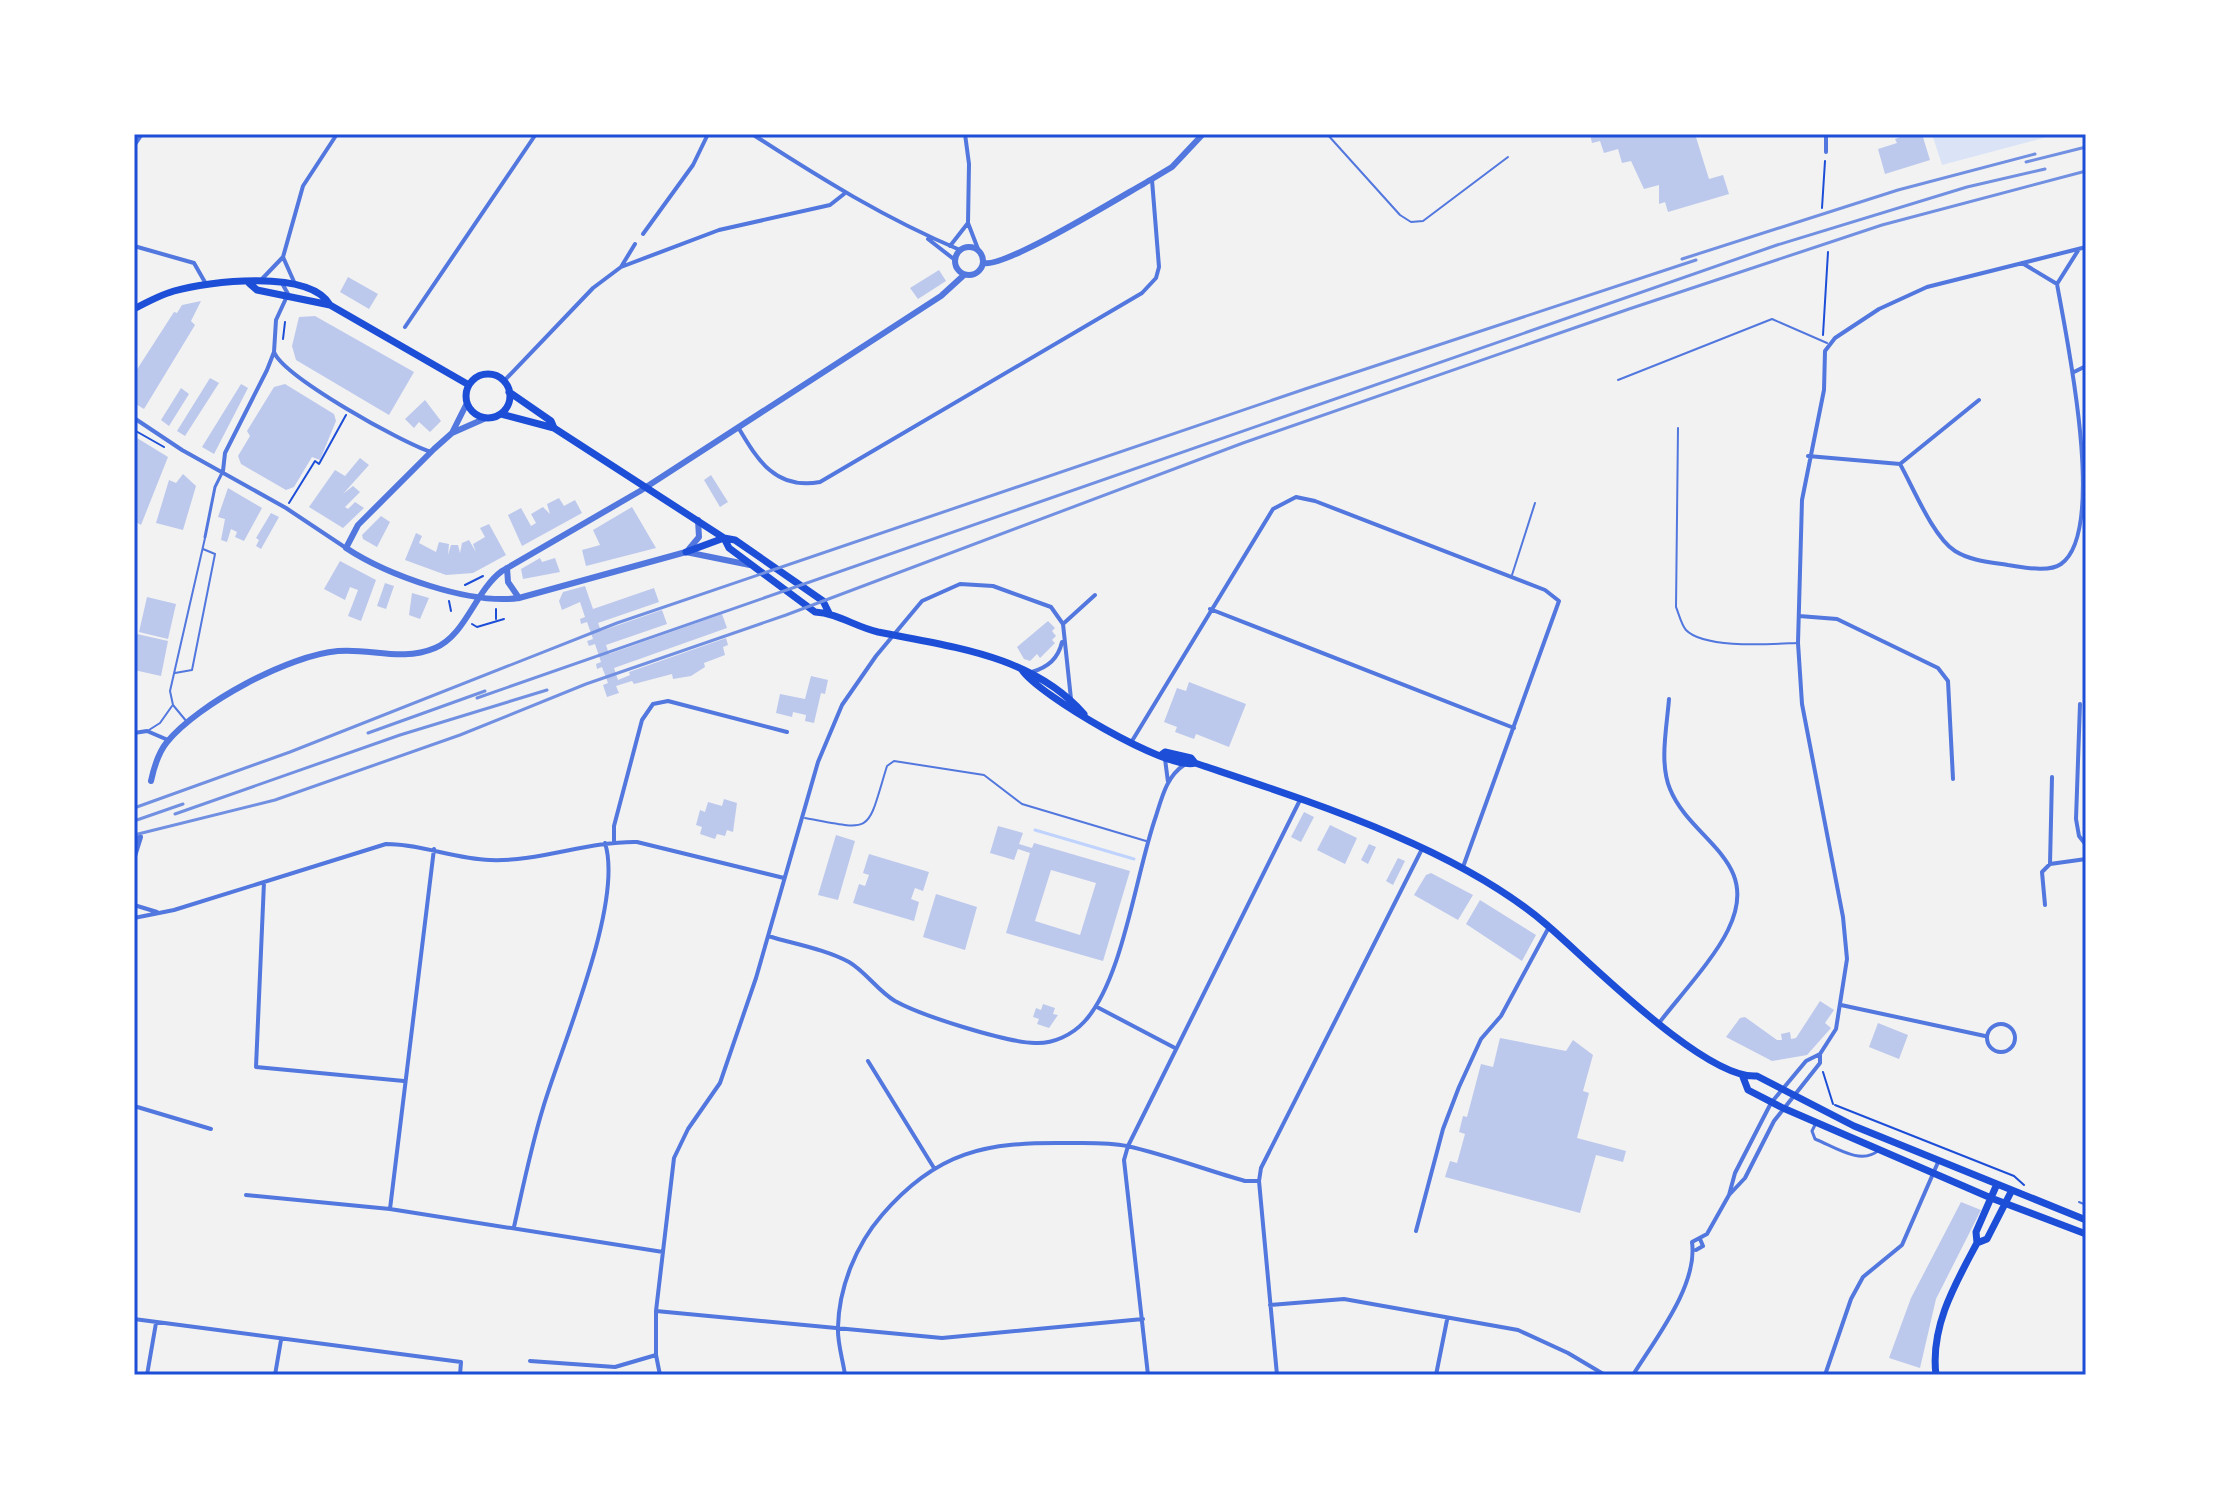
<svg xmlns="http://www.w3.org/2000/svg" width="2220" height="1509" viewBox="0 0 2220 1509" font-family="'Work Sans',sans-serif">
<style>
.green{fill:#dbe4f7}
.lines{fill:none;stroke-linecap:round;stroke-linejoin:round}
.stream{stroke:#bfd3fe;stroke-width:3}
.building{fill:#bdc9ec;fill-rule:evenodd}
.path{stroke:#1d4ed8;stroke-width:2}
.service{stroke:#5277de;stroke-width:2}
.pedestrian{stroke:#5277de;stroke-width:3}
.minor{stroke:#5277de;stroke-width:4}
.tertiary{stroke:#5277de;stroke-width:6}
.primary{stroke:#1d4ed8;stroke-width:7}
.rail{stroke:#7290e2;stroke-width:3}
.neatline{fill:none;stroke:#1d4ed8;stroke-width:3}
</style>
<rect width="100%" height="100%" fill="#f2f2f2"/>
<path class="green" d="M1932 134H2058L1942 165Z"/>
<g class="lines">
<path class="stream" d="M1035 830 1134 859"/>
</g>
<path class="building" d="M1590 134H1695L1709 179 1723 175 1729 194 1668 212 1665 202 1659 204V185L1644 189 1631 161 1622 163 1618 149 1604 153 1600 141 1592 143Z
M1922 134 1930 160 1885 174 1878 149 1897 143 1895 139 1906 135Z
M939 270 946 281 918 299 910 288Z
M348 277 378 294 369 309 340 292Z
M201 301 191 321 195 325 144 409 134 403V374L174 312 177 313 182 305Z
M315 316 414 372 389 415 296 360 292 346 299 317Z
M210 378 219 383 185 436 177 431Z
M241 384 248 388 214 454 202 447Z
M285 384 334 414 336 421 320 460 312 457 294 487 286 490 241 464 238 456 250 436 247 431 274 387Z
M181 388 189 394 169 426 161 420Z
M425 400 441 421 430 432 419 422 414 428 405 419Z
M137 438 168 457 141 525 134 521Z
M360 458 369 465 343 494 353 486 360 492 345 507 348 509 355 502 364 508 343 528 309 507 335 470 345 476Z
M183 474 196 486 183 530 156 523 169 480 176 483Z
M711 475 728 502 720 507 704 480Z
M228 488 262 508 244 541 235 537 237 532 231 529 227 542 221 540 225 519 218 517Z
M559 498 564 506 575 500 582 513 522 546 508 515 521 508 531 526 536 523 531 514 543 507 550 514 547 504Z
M632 507 656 548 586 566 582 550 600 545 593 530Z
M271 513 279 517 261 549 256 546 259 540 256 538Z
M381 516 390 522 377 547 363 539 362 535Z
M489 524 506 555 473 573 446 575 405 560 416 533 422 536 419 543 436 552 439 542 449 544 448 555 451 545H458L460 553 462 543 469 540 476 552 473 544 485 537 480 528Z
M540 558 542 562 555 558 560 572 523 579 521 569Z
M340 561 376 580 361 621 348 616 358 590 350 587 345 600 324 589Z
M385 583 394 586 386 609 377 606Z
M585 586 593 609 654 588 659 602 598 623 601 631 662 610 667 624 606 645 609 654 722 614 727 628 614 668 618 680 630 675 629 672 726 638 728 645 723 647 725 655 704 663 705 667 691 676 673 679 672 674 634 684 632 681 616 686 619 693 607 697 603 685 608 683 602 667 597 669 596 664 601 662 595 644 589 646 587 641 593 639 587 622 581 624 580 619 585 617 580 602 562 610 559 601 563 592Z
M412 593 429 598 420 619 409 615Z
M147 597 176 604 168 639 139 632Z
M1048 621 1055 628 1052 631 1056 636 1052 640 1055 643 1040 658 1037 654 1030 661 1024 659 1017 647Z
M137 634 168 641 161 676 134 670Z
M811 676 828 680 825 694 821 693 814 723 805 721 806 715 793 712 792 717 776 713 780 694 805 699Z
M1189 682 1246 704 1229 747 1196 734 1194 739 1175 732 1177 727 1164 722 1177 688 1186 691Z
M724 799 737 803 733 832 727 830 725 836 717 834 715 839 700 834 702 827 696 825 700 810 705 812 708 802 722 806Z
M1304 812 1314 817 1301 842 1291 837Z
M1330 825 1357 838 1345 864 1317 850Z
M998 826 1023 833 1019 844 1032 848 1034 843 1130 871 1103 961 1006 933 1030 853 1018 849 1014 860 990 853ZM1051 870 1096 883 1080 935 1035 921Z
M836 835 855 841 838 900 818 895Z
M1369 844 1376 847 1368 864 1361 860Z
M869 854 929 872 923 891 915 888 911 899 919 902 914 921 853 903 859 884 865 886 869 875 863 873Z
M1398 858 1405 861 1393 885 1386 881Z
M1431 873 1473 895 1458 920 1414 895 1426 875Z
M936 894 977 907 965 950 923 937Z
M1480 900 1536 935 1522 961 1466 924Z
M1820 1001 1834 1010 1825 1023 1831 1028 1807 1055 1772 1061 1726 1037 1740 1018 1745 1017 1777 1040H1782L1781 1034 1790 1032 1791 1039 1796 1038Z
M1043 1004 1055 1008 1053 1014 1058 1015 1049 1028 1037 1024 1039 1019 1033 1017 1036 1008 1041 1010Z
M1878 1023 1908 1035 1899 1059 1869 1047Z
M1500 1038 1566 1051 1573 1040 1593 1055 1583 1091 1589 1093 1577 1138 1626 1151 1623 1162 1596 1155 1580 1213 1445 1177 1450 1161 1457 1163 1465 1134 1459 1132 1463 1116 1467 1117 1481 1064 1493 1067Z
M1961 1202 1981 1210 1936 1299 1920 1368 1889 1358 1911 1298Z"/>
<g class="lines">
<path class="path" d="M1822 208 1825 161
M1823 335 1828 252
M283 339 285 322
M134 430 164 447
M289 503 315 461 319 464 346 415
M465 585 483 576
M449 601 451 611
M496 619V609
M472 624 477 627 504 619
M1823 1072 1833 1104
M1835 1105 2014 1176 2024 1185"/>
<path class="service" d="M1327 134 1400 215 1411 222 1423 221 1508 157
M1618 380 1772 319 1827 343
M1678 428 1676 607C1679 614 1681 624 1686 630 1704 649 1771 644 1797 643
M1512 575 1535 503
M175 673 192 670 215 554 203 549
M187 722 173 705 170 691 205 538
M149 730 160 723 172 706
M805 818C875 831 866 834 887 766L894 761 984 775 1022 804 1146 841
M2079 1202 2086 1205"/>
<path class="pedestrian" d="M205 537 215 487 223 471
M1816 1123 1812 1131 1815 1139C1835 1147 1861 1166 1879 1150"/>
<path class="minor" d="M752 134C820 178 886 219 960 250
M1826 134V152
M134 146 142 134
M968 223 978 249
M643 234 693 165 708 134
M928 239 955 260
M134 246 194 263 206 284
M950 246 968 223 969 164 965 134
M283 257 295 284
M621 267 719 230 830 205 844 194
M261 280 283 257 303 186 337 134
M2057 284 2079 249
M405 327 536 134
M274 352C284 377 402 443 431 452
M2074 372 2086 366
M504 381 593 288 621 267 635 244
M134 418 182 450 286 508 346 548
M738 427C758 461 776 490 820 482L1142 293 1156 278 1159 267 1152 180
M1808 456 1900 464C1913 487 1933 537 1955 551 1971 561 1990 562 2008 565 2023 567 2048 573 2061 564 2108 531 2066 335 2057 284L2022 263
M1900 464 1979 400
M223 471 225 453 267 370 274 352 276 320 288 294 283 285
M1210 609 1514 728
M1799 616 1837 619 1938 668 1948 681 1953 779
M1063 624 1095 595
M1032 672C1048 667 1058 659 1062 642
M2080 704 2076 819 2079 836 2086 845
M134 733 147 731 168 740
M1132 741 1273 509 1296 497 1315 501 1545 590 1559 601 1463 867
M1165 759 1168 782
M614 842V826L642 720 653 704 668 701 787 732
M2050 864 2052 777
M264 882 256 1067 404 1081
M134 905 157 912
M2045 905 2042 872 2050 864 2086 859
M134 918 174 910 386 844C422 844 454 859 490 860 539 862 588 841 637 842L784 878
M768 936C794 944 825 949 849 962 866 972 878 991 895 1001 922 1016 1005 1042 1035 1043 1053 1044 1072 1035 1084 1022 1123 981 1136 872 1156 816 1162 797 1167 776 1184 765
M1841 1005 1985 1036
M1097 1007 1175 1048
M1659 1023C1679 997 1714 959 1728 930 1763 860 1691 841 1670 789 1659 763 1667 726 1669 699
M1987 1038a14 14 0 1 1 28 0a14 14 0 1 1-28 0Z
M868 1061 934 1168
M134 1106 211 1129
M246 1195 390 1209 663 1252
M1729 1195 1745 1178 1774 1121 1820 1063V1054L1836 1029 1847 959 1843 917 1802 704 1798 643 1802 500 1824 390 1825 351 1835 338 1879 309 1927 287 2086 247
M390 1209 434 849
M514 1227C523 1187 531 1147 543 1108 562 1044 624 903 605 843
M1416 1231 1443 1129 1459 1087 1481 1039 1501 1016 1549 927
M1696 1250 1703 1246 1700 1239
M1270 1305 1344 1299 1518 1330 1568 1353 1605 1375
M656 1311 942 1338 1143 1319
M134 1319 461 1362 460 1375
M530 1361 615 1367 656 1355
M147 1375 156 1323
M275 1375 281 1340
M660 1375 656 1355V1311L674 1158 688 1129 720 1083 756 978 818 762 842 705 876 656 922 601 960 584 993 586 1051 607 1063 624 1071 699
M845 1375C843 1360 837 1342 838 1327 839 1287 856 1245 882 1215 937 1151 986 1142 1067 1143 1087 1143 1108 1142 1127 1146 1167 1155 1206 1170 1245 1181H1259
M1148 1375 1124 1160 1128 1146 1300 800
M1277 1375 1259 1181 1261 1168 1422 849
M1436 1375 1447 1320
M1633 1375C1656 1338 1698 1285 1692 1242L1707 1234 1729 1195 1735 1173 1771 1103 1806 1061 1820 1054
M1825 1375 1851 1299 1863 1277 1902 1245 1939 1160"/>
<path class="tertiary" d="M955 261a14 14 0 1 1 28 0a14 14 0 1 1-28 0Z
M984 263C1006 268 1125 194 1152 179L1172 167 1203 134
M486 418 452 433 434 449 358 525 346 548C387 575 470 605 519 598L686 552 750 565
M452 433 467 403
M689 549 699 537 698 520
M507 568 508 582 519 598
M151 781C154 767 158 753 167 742 198 704 289 655 338 651 371 648 402 662 435 648 466 635 475 591 502 571L640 491 941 296 964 275
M134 856 140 837"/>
<path class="primary" d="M249 283 257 290 330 305 469 385
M134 309C147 302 160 295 174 291 208 281 310 269 330 305
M466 396a22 22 0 1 1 44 0a22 22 0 1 1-44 0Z
M509 392 551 421 554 428 724 538 729 548 815 612C837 613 856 627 878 632 952 647 1032 655 1084 714
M501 414 554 428
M686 552 724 538 735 540 823 601 829 613
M1022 670C1037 694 1169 772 1195 763
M1161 755 1165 752 1191 758 1195 763C1308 801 1457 847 1547 925 1589 961 1705 1080 1757 1076L1854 1126 2086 1220
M1743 1077 1748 1090 1783 1108 1991 1198 2086 1234
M1977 1243 1987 1239 2012 1190
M1936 1375C1930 1327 1955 1284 1977 1243L1976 1232 1997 1184"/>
<path class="rail" d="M2026 162 2086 147
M1682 259 1898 190 2035 154
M477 698 1777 245 1967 187 2045 169
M368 733 485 691
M134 808 290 752 617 623 1305 389 1696 260
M175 814 400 735 547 690
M134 821 183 804
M134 835 275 800 460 735 586 684 786 615 1243 443 1629 309 1882 225 2086 171"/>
</g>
<rect width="2220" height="1509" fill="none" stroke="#ffffff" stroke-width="272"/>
<rect x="136" y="136" width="1948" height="1237" class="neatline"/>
</svg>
